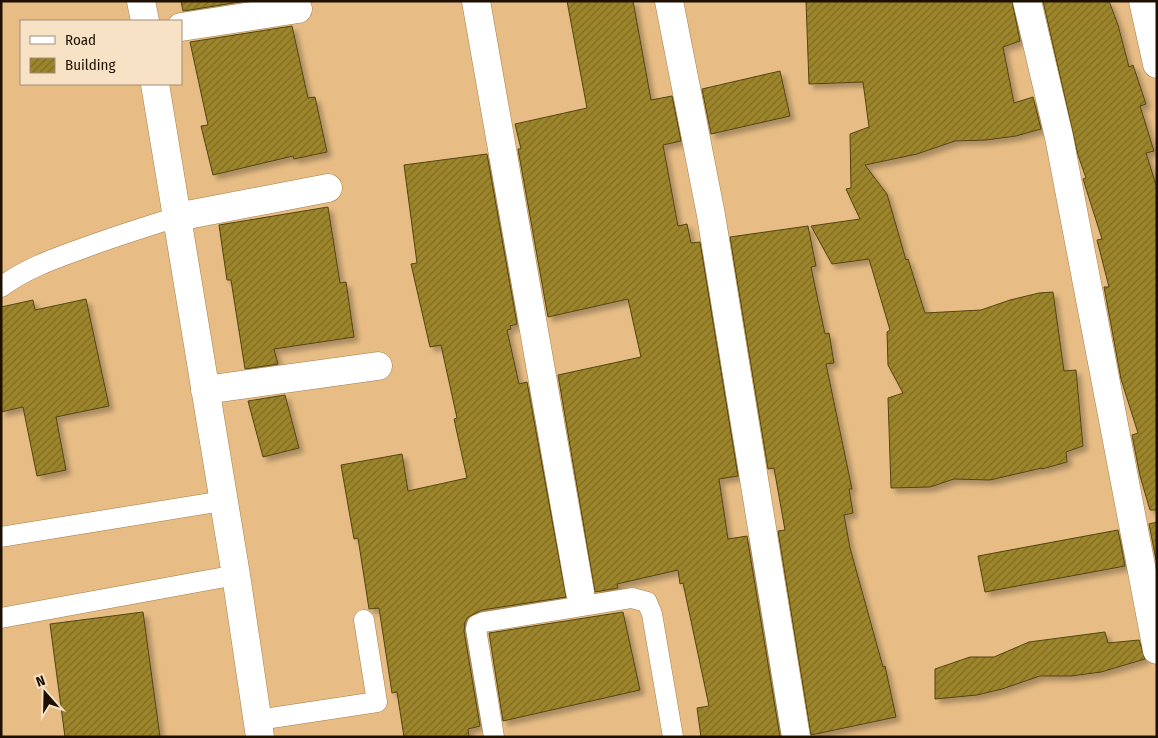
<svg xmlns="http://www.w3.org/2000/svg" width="1158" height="738" viewBox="0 0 1158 738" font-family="'Fira Sans Condensed',sans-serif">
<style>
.building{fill:url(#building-hatch);stroke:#524512;filter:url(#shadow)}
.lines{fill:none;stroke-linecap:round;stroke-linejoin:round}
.lane-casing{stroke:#a47d46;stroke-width:21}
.street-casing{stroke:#a47d46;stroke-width:29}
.lane{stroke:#fff;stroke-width:20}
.street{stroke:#fff;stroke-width:28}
</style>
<defs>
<pattern id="building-hatch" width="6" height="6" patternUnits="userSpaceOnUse" patternTransform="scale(1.25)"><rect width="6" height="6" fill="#9c852c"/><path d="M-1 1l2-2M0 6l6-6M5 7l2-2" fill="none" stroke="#7f6b23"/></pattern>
<filter id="shadow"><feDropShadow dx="4.5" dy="4.5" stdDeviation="2.5" flood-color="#0004"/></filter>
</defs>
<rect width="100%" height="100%" fill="#e7bd85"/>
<path class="building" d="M181 1H246L183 11Z
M567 1H633L651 100 672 96 681 141 663 145 678 226 687 224 691 243 700 242 738 476 719 479 728 539 747 536 780 737H701L697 708 709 706 683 583 680 584 678 570 617 584 618 588 595 592 558 375 641 357 628 299 548 317 518 149H521L515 124 587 108Z
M806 1H1012L1020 41 1003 47 1014 103 1033 97 1041 129 1016 136 986 140 955 141 917 154 865 165 887 194 906 260 908 259 925 313 981 310 1010 300 1039 293 1053 292 1064 371 1076 370 1083 446 1066 452 1067 462 1042 469V468L990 480 954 479 930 487 891 488 888 398 903 393 888 365 887 332 890 330 869 259 832 264 811 226 860 219 846 189 851 188 850 134 869 127 863 82 809 84Z
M1043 1H1109L1118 25 1129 67 1133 65 1146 104 1140 106 1154 151 1146 153 1157 188V510H1150L1140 476 1132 435 1138 433 1121 379 1104 287H1109L1097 240 1102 239 1083 179 1086 178 1078 155Z
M292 26 308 98 315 97 327 152 294 159 293 156 213 175 201 126 208 125 190 42Z
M780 71 790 116 711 134 702 89Z
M487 154 517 324 510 326 511 329 507 330 519 384 527 382 566 597 482 610 468 617 465 622 464 631 480 726 468 729 469 737H404L397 692 392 693 379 608 369 609 358 538 354 539 341 465 402 454 408 491 467 478 454 419 457 418 441 345 430 347 411 264 417 263 404 165Z
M328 207 340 283 346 282 354 337 274 349 278 364 245 369 231 280H227L219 225Z
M808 226 816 266 811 267 825 334 829 333 834 363 826 364 852 489H849L853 513 844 515 850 548 883 667 885 666 896 717 811 735 778 531 785 530 774 468 768 469 730 237Z
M86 299 109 406 56 417 66 470 37 476 23 407 1 412V307L33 300 35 310Z
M285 395 299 448 263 457 248 401Z
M1157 522V560H1156L1149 524Z
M1118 530 1125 566 985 592 978 556Z
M143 612 160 737H65L50 624Z
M623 612 640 690 503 721 489 633Z
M1105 632 1108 643 1139 640 1145 659 1101 672 1071 676H1040L1002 689 977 695 935 699V669L970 657H994L1029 642Z"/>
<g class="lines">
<g class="lane-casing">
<path id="lane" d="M1 287C25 269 53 259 81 249 113 237 145 227 177 217
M1 537 223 501
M1 618 236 575
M258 720 377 702 364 620
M494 737 476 629 477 625 484 622 632 598 647 602 652 614 673 737"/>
</g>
<g class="street-casing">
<path id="street" d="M141 1 145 21
M476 1 580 592
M669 1 711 215 796 737
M1027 1 1059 137 1157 650
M1143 1 1157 64
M181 27 298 9
M155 84 236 575 260 737
M177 217 328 188
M205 390 378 366"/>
</g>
<use href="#lane" class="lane"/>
<use href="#street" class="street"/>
</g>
<rect width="1158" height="738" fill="none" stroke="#1e1000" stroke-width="5"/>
<rect x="20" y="20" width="162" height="65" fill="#f7e2c6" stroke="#a08e77"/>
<rect x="30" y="36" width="25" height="8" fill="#ffffff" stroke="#a08e77"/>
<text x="65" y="45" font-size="15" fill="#1e1000">Road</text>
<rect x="30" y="58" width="25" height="15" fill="url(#building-hatch)" stroke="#a08e77"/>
<text x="65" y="70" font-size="15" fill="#1e1000">Building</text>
<g transform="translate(45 693) rotate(340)" stroke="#f7e2c6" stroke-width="4" paint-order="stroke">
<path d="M0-4L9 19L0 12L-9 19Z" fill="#1e1000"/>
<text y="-8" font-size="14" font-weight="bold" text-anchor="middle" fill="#1e1000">N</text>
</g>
</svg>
